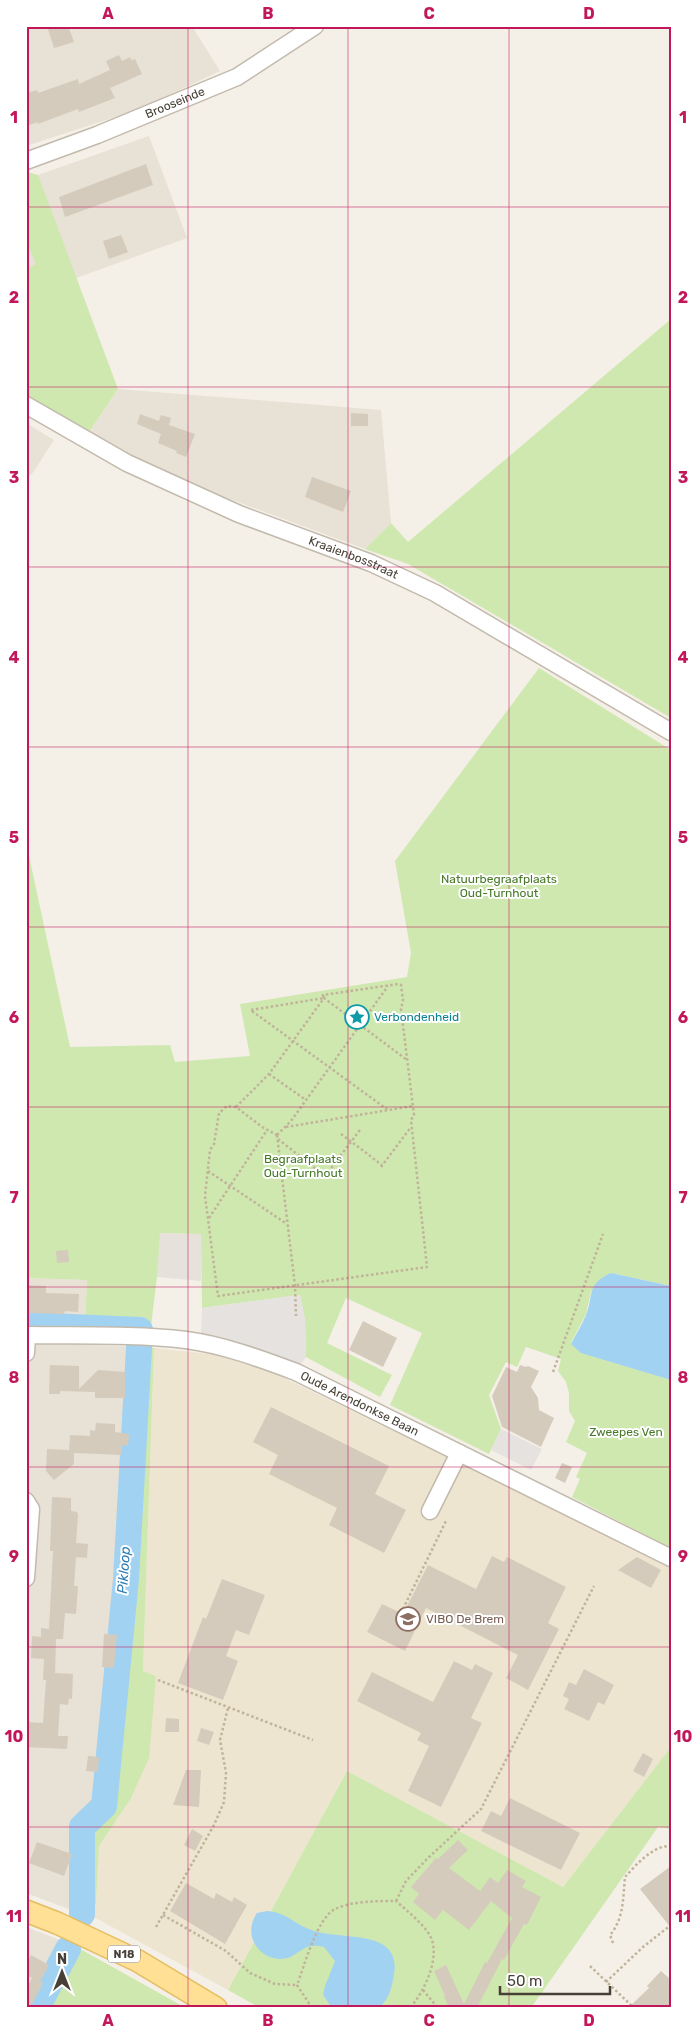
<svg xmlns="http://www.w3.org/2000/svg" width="697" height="2034" viewBox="0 0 697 2034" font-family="Rubik,sans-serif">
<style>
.residential{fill:#e8e1d5}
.industrial{fill:#e6e1db}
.education{fill:#ede5d0}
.green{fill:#cfe8af}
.parking{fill:#e5e2df}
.water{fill:#a2d2f1}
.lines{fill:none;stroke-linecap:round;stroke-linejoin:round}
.river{stroke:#a2d2f1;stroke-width:26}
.building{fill:#d5cbbc}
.minor-casing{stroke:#c2baac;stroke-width:19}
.major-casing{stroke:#e5bd63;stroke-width:24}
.path{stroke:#c1b39a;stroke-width:2.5;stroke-dasharray:2.5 2.5;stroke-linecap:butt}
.minor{stroke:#fff;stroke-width:16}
.major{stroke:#ffe094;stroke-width:21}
.grid{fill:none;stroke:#c2185b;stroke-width:1;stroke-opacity:0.55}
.labels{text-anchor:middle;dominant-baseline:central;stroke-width:4;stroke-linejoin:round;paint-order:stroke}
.shield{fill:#fff;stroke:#7e7972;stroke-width:1}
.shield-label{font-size:11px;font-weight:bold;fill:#474036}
.street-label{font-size:12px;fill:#474036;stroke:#fff}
.park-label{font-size:12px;fill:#487928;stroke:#fff}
.culture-label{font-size:12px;fill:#0d838f;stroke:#fff;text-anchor:start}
.education-label{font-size:12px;fill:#785e54;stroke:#fff;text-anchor:start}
.water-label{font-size:14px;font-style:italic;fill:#2d7cb4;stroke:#fff}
.neatline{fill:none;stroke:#c2185b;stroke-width:2}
.grid-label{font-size:16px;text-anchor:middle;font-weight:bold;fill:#c2185b}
</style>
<rect width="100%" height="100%" fill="#f4f0e7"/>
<path class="residential" d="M26 26H192L220 71 137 110 26 146Z
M149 136 187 238 76 278 71 267 26 340V172L38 175Z
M118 389 381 410 391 523 365 549 192 485 87 435Z
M26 423 54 440 32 474 26 477Z
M26 1278 87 1280 85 1325 26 1320Z
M26 1342 139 1347 126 1579 111 1694 104 1806 82 1827V1914L26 1893Z
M26 1927 73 1945 40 2008H26Z"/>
<path class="industrial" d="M159 1233 201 1234V1281L157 1277Z"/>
<path class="education" d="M154 1348 209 1354 242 1362 272 1372 671 1567V1747L563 1887 347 1771 228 1990 90 1915 96 1904 99 1846 130 1800 156 1676 143 1671Z"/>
<path class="green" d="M26 172 38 175 118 389 87 435 26 400V270L36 264 26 240Z
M671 319V718L408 564 365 549 391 523 408 542Z
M539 668 671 750V1286L611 1273 591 1292 586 1314 571 1343 614 1362 671 1380V1548L572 1497 580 1479 576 1477 587 1453 566 1442 575 1421 569 1411V1393L566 1382 558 1371 561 1359 526 1347 517 1367 506 1362 489 1395 501 1429 489 1454 390 1405 422 1333 346 1298 327 1343 392 1375 380 1397 306 1357 305 1320 300 1295 202 1308 201 1234 160 1233 157 1277 151 1326 85 1325 87 1280 26 1278V852L28 851 70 1047 170 1045 175 1062 250 1056 240 1004 407 977 411 953 395 861Z
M139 1347 154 1348 143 1671 156 1676 149 1758 130 1800 99 1846 96 1904 90 1915 82 1914V1827L104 1806 126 1579Z
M671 1747V1829L658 1827 531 2008H260L228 1990 347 1771 563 1887Z
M73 1945 186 2008H40Z"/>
<path class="parking" d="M300 1295 305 1320 306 1357 301 1364 201 1334 202 1308Z
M501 1429 542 1449 531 1470 491 1450Z"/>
<path class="water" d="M611 1273 671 1286V1380L581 1353 571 1344C576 1334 582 1325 586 1315 594 1295 586 1284 611 1273Z
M267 1911C288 1913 291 1922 309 1929 337 1942 402 1926 394 1974 392 1988 389 1999 379 2008H332L323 1995 325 1986 335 1961 324 1947C301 1941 299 1959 280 1959 256 1958 243 1933 257 1913Z"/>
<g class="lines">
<path class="river" d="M26 1325 140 1330 126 1579 104 1806 82 1827V1914
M37 2008 68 1949"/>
</g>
<path class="building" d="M47 26H68L74 42 54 48Z
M119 55 122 61 130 57 131 60 135 59 142 74 110 88 115 98 79 112 78 109 38 124V122L26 126V93L37 90 38 93 78 79 79 84 110 70 106 61Z
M146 164 153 185 65 217 59 197Z
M121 235 128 252 109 259 103 241Z
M351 413 368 414V426H351Z
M140 414 159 421 161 415 171 418 169 425 195 434 186 457 176 453 177 451 158 443 161 434 137 424Z
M312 477 351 491 343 512 305 497Z
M68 1250 69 1262 57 1263 56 1251Z
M26 1285 46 1286V1293L79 1294 78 1312 65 1311 64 1314 26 1313Z
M363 1321 397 1338 383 1367 349 1350Z
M50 1365 79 1366V1389L98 1370 125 1372V1398H95V1392L60 1391V1394H49Z
M520 1365 526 1367 528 1366 539 1371 531 1387 538 1398 539 1410 554 1418 541 1447 502 1427 492 1396 506 1367 517 1372Z
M271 1407 389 1466 375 1494 406 1510 384 1553 329 1525 337 1508 269 1474 278 1455 253 1442Z
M96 1423 115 1424V1432L129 1434 128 1446 122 1445 121 1455 74 1453V1464L54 1480 46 1471 47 1449 69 1450 70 1435 90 1436V1430L95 1431Z
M562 1463 572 1467 565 1483 555 1478Z
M52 1497 71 1498V1511L77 1512 78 1515 76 1543 88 1544 87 1558 76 1557 74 1586H78L76 1614 65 1613 63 1639H56L55 1673 73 1674 72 1699 69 1698 68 1705 60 1704 58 1736H68L67 1749 26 1747V1722L43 1723 46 1680H43L44 1659 31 1658 32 1636 41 1637V1628L49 1629 53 1551H50Z
M492 1556 504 1562 507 1557 566 1587 548 1623 559 1629 528 1690 506 1678 518 1655 426 1608 405 1651 367 1632 382 1604 403 1614 428 1565 476 1589Z
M637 1557 661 1570 651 1588 618 1570Z
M222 1579 265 1595 249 1635 236 1630 226 1656 238 1661 223 1700 178 1683 203 1617 206 1619Z
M104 1634 117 1635 114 1668 102 1667Z
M454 1661 472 1670 475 1664 493 1673 471 1718 482 1723 441 1807 408 1791 429 1746 417 1740 421 1733 357 1701 372 1672 433 1702Z
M584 1669 614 1685 604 1705 598 1702 589 1721 564 1709 569 1699 563 1696 569 1682 576 1685Z
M166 1718 179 1719V1732H165Z
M201 1728 214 1732 209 1745 197 1741Z
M643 1753 653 1759 644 1777 633 1771Z
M88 1756 99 1757 98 1772 86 1771Z
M186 1770H201L199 1807 173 1805Z
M510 1798 580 1833 561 1870 481 1831 491 1811 501 1816Z
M192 1829 203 1836 195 1851 184 1845Z
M458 1840 468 1850 449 1868 480 1891 490 1877 498 1883 507 1870 526 1881 522 1887 541 1897 527 1925 524 1924 504 1960 502 1959 477 2008H449L444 1996H445L434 1971 446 1965 464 2004 485 1962 487 1963 512 1918 491 1901 469 1930 443 1910 435 1920 413 1902 419 1894 411 1887 436 1858 438 1859Z
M37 1842 72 1854 64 1876 29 1863Z
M671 1866V1928L640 1889Z
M186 1883 214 1899 216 1893 232 1902 234 1897 247 1905 225 1944 170 1911Z
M31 1955 49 1965 40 1982 43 1983 30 2008H26V1990L32 1978 26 1975V1965Z
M661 1971 671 1980V2008H628L649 1988 647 1986Z"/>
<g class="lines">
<g class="minor-casing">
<g id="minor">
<path id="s1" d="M26 161 97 135 237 77 315 26"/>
<path id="s2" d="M26 405 127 463 239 514 371 563 435 593 671 732"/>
<path id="s3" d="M26 1335C80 1336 133 1334 186 1340 224 1345 261 1359 296 1372L671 1558"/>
<path d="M26 1353 27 1335"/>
<path d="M26 1501 31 1509 26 1578"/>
<path d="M430 1511 459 1453"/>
</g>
</g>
<g class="major-casing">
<path id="major" d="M26 1911 57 1923 138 1961 216 2008"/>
</g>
<path class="path" d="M251 1010 324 998 323 995 398 984 401 985 403 1000 401 1009 414 1115 411 1120 427 1267 218 1296 205 1196 210 1150 214 1144 219 1113 227 1106 236 1107 262 1127 277 1135
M252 1011 388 1110
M269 1074 306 1100
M236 1107 269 1074 324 998 407 1060
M286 1127 413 1106
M341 1134 382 1165
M277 1135 291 1121 388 986
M277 1135 295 1286 296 1316
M278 1139 325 1176 360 1130
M381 1167 411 1127
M208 1171 287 1224
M209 1218 267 1130
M553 1372 603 1234
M403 1609 446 1521
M158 1680 313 1740
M396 1901 406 1881 427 1859 481 1809 594 1586
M163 1915 226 1951 250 1973 275 1984 297 1985
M156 1927 214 1825 224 1802 226 1773 220 1740 228 1708
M613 1943 610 1935C624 1919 623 1897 625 1877 636 1865 653 1845 671 1846
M590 1966 633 2007
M606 1982 643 1947 671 1925
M423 1990 438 2008
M312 2008 297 1985C304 1967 317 1918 335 1909 352 1901 377 1901 396 1901 407 1911 431 1929 433 1944 437 1965 423 1993 410 2008"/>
<use href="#minor" class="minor"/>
<use href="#major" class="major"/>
</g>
<path class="grid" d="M188 26V2008M348 26V2008M509 26V2008M26 207H671M26 387H671M26 567H671M26 747H671M26 927H671M26 1107H671M26 1287H671M26 1467H671M26 1647H671M26 1827H671"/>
<defs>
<g id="sight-ring" transform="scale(1.25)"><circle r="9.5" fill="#fff" stroke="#0f9aa8" stroke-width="1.5"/><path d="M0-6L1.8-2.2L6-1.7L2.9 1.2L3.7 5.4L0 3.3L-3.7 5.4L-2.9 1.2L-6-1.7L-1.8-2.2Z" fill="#0f9aa8"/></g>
<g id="school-ring" transform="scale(1.25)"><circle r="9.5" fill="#fff" stroke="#8d6e63" stroke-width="1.5"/><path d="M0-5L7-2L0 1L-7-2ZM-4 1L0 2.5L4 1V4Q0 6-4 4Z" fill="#8d6e63"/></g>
</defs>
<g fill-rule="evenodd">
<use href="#sight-ring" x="357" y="1017"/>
<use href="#school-ring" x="408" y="1619"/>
</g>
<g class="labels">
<rect class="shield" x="108" y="1945.5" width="32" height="17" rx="4"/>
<g class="shield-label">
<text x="124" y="1954">N18</text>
</g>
<g class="street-label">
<text stroke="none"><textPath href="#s1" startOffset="160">Brooseinde</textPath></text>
<text stroke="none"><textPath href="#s2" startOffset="362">Kraaienbosstraat</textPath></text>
<text stroke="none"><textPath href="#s3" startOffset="346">Oude Arendonkse Baan</textPath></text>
</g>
<g class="park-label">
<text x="499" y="879">Natuurbegraafplaats<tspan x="499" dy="14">Oud-Turnhout</tspan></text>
<text x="303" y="1159">Begraafplaats<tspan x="303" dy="14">Oud-Turnhout</tspan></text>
<text x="626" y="1432">Zweepes Ven</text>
</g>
<g class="culture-label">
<text x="374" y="1017">Verbondenheid</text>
</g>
<g class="education-label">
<text x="426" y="1619">VIBO De Brem</text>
</g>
<g class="water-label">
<text transform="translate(124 1570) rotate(-86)">Pikloop</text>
</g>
</g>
<rect width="697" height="2034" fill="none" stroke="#ffffff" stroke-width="55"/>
<g transform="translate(62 1972)" stroke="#ffffff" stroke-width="4" paint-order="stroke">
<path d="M0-4L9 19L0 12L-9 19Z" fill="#474036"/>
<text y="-8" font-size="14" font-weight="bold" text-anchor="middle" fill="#474036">N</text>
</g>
<path d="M500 1986v8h110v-8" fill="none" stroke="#474036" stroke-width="2.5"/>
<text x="507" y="1986" font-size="15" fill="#474036" stroke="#ffffff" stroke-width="4" paint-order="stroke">50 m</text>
<rect x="28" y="28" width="642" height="1978" class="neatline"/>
<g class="grid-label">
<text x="108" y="19">A</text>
<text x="268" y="19">B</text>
<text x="429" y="19">C</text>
<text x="589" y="19">D</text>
<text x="14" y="123">1</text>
<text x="683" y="123">1</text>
<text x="14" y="303">2</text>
<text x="683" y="303">2</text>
<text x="14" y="483">3</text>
<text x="683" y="483">3</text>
<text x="14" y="663">4</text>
<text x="683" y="663">4</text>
<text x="14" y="843">5</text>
<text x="683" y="843">5</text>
<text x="14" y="1023">6</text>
<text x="683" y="1023">6</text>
<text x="14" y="1203">7</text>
<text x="683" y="1203">7</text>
<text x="14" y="1383">8</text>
<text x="683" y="1383">8</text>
<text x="14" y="1562">9</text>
<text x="683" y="1562">9</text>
<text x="14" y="1742">10</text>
<text x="683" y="1742">10</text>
<text x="14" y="1922">11</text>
<text x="683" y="1922">11</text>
<text x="108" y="2026">A</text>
<text x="268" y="2026">B</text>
<text x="429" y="2026">C</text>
<text x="589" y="2026">D</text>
</g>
</svg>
